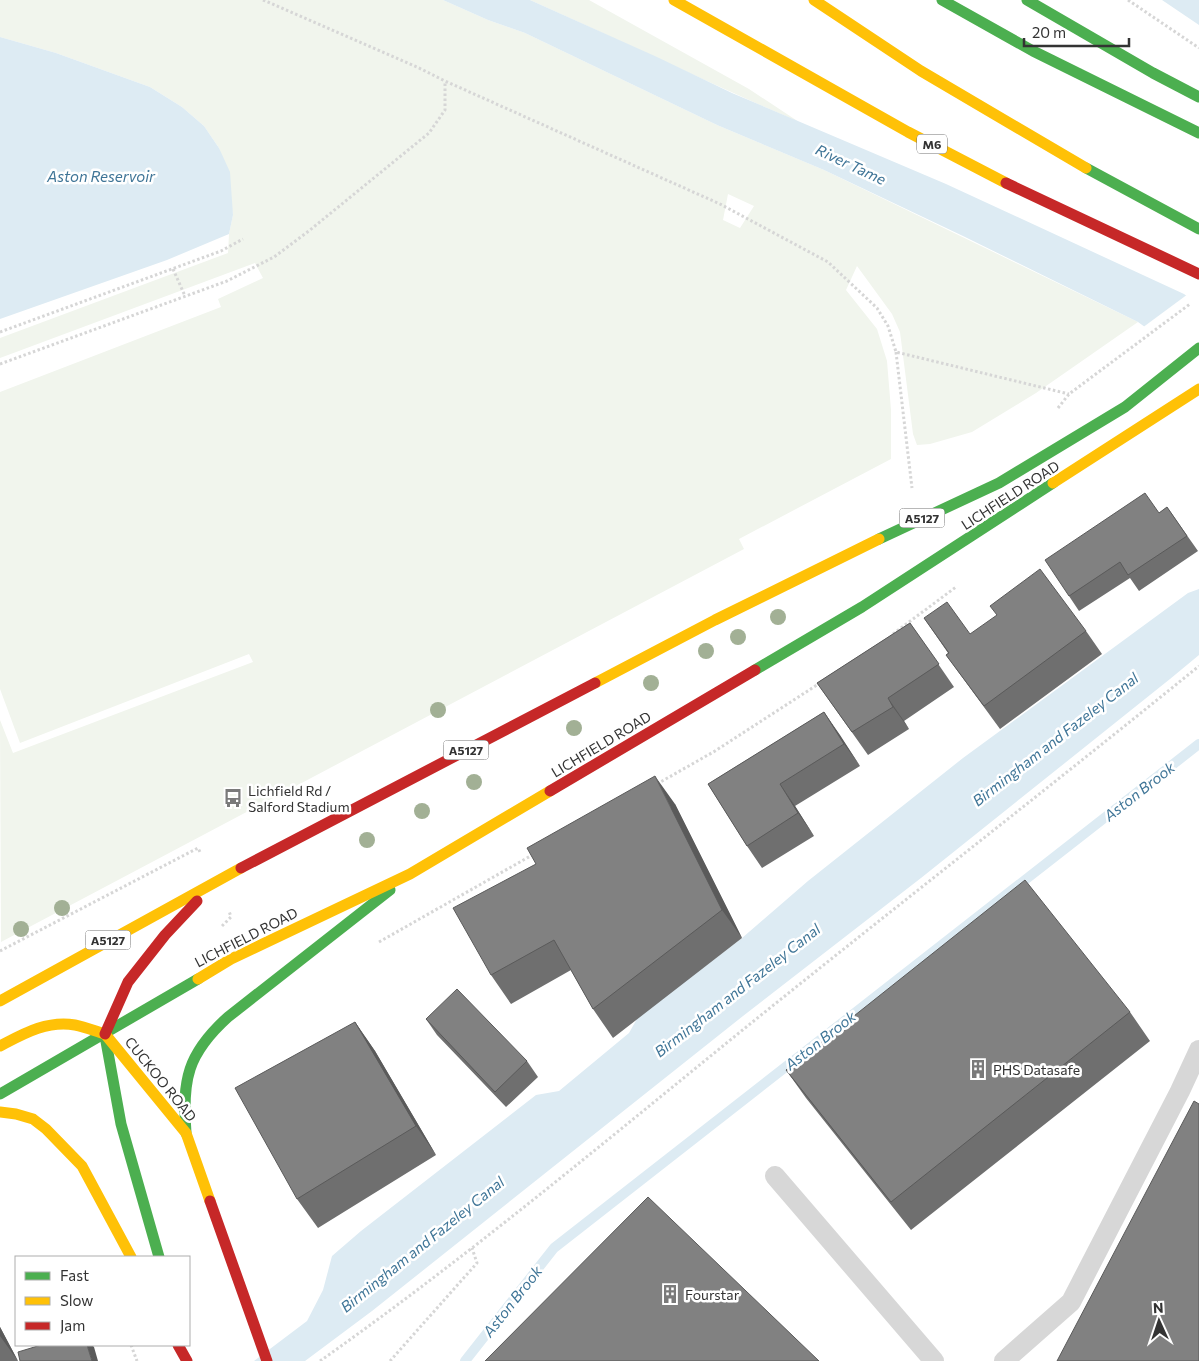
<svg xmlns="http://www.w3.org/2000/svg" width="1199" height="1361" viewBox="0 0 1199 1361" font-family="Commissioner,sans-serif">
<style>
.green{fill:#f1f5ed;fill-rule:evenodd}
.water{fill:#ddebf3}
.pier{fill:#fff}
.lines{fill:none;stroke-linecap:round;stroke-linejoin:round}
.stream{stroke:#ddebf3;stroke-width:10}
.path{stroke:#d6d6d6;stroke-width:3;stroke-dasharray:2.5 2.5;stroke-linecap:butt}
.lane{stroke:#d7d7d7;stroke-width:20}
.fast{stroke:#4caf50;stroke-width:11}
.slow{stroke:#ffc107;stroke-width:11}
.jam{stroke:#c62828;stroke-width:11}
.tree{fill:#a2b095}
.wall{fill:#6f6f6f}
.shaded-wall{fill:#5a5a5a}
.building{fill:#818181;stroke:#5a5a5a}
.labels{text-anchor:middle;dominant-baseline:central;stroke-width:5;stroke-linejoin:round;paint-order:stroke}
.shield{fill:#fff;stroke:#707070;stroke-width:1}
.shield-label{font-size:12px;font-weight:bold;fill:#333}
.street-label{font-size:14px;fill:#333;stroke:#fff}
.poi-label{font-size:14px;fill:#333;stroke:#fff;text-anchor:start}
.water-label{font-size:15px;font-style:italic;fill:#3f7597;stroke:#fff}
</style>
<rect width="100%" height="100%" fill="#fff"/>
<path class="green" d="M0 0H443L488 20 525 33 717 125 824 170 1138 322 1036 393 972 432 930 444 917 445 913 434 900 332 892 314 857 266 846 290 877 329 887 361 891 410V459L739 539 744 549 1 942 0 720 13 753 253 662 249 654 20 743 0 689V392L221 307 218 299 263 278 255 263 0 358V338L228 253 229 234 233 215 219 148 204 126 182 107 150 87 56 53 0 37ZM728 194 754 206 740 228 723 220Z
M530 0H589L749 89 799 122C708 83 620 40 530 0Z"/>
<path class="water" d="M443 0H530L657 57 732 93 946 184 1184 294 1199 305V366L1138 322 963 236 824 170 717 125 525 33 488 20Z
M1162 0H1199V25Z
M0 37 56 53 150 87 182 107 204 126 219 148 230 172 233 215 229 234 167 260 0 319Z
M1199 589V655L1170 679 921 878 743 1016 372 1311 305 1361H254L307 1321 323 1290 332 1256 361 1231 536 1095 559 1091 629 1033 638 1017 742 938 808 881 963 758 1188 593Z"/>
<path class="pier" d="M1188 294 1199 302V368L1142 328Z"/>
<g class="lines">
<path class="stream" d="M465 1361 554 1248 1199 744"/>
<path class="path" d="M263 0 417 67 445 81 720 204 828 262 877 308 888 326 896 352 1069 394
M1128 0 1199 48
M173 269 185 296
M0 332 221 251 243 239
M896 352 912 488
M0 364 227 281 274 257 310 230 429 133 445 110V81
M1058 408 1069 394 1190 304
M893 634 956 587
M657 784 715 751 820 683
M222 926 231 917 229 911
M379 942 534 854
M0 951 198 848 201 854
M131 1345 137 1361
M320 1361C469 1256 608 1139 750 1024 899 904 1050 787 1199 666
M390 1361 477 1263 472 1248"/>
<path class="lane" d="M775 1176 934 1361
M1004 1361 1071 1302 1180 1091 1199 1050"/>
<path class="fast" d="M942 0 1033 51 1199 133
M1027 0 1153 73 1199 97
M1086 168 1199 229
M879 539 999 483 1125 407 1199 348
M755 670 862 607 1053 483
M105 1036 121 1124 159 1257
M0 1094 198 979
M186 1133C182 1080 187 1054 228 1017L390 890"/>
<path class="slow" d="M674 0 908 132 1006 183
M814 0 921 71 1086 168
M1053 483 1199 389
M595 683 715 620 879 539
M198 979 231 959 410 874 550 791
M0 1001 241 868
M105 1034 186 1133 210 1201
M0 1046C23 1034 47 1020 75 1025 85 1027 95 1031 105 1034
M0 1112 16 1114 33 1119 46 1129 82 1166 131 1257"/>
<path class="jam" d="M1006 183 1199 274
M550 791 755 670
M241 868 595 683
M105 1034 128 982 165 935 197 901
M210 1201 267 1361
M178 1345 187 1361"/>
</g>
<g class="tree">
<circle cx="778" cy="617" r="8"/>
<circle cx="738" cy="637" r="8"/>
<circle cx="706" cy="651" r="8"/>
<circle cx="651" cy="683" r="8"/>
<circle cx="438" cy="710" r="8"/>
<circle cx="574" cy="728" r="8"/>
<circle cx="474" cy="782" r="8"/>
<circle cx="422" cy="811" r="8"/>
<circle cx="367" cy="840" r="8"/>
<circle cx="62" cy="908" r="8"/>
<circle cx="21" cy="929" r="8"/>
</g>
<path class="wall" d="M1167 507 1198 551 1139 591 1130 578 1079 611 1069 596 1159 513Z
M924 618 970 634 1086 631 1102 654 1000 729 946 655 948 653Z
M910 623 954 687 904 721 909 729 868 755 817 683Z
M824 712 860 766 795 806 814 836 762 868 747 846 708 784Z
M675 804 742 938 613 1038 593 1009 571 970 511 1004 491 975Z
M1130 1012 1150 1041 911 1230 806 1098 786 1070Z
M426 1019 527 1061 538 1077 506 1107 437 1035Z
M355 1022 375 1051 436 1155 318 1228 297 1199Z
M0 1327 18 1361H0Z"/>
<path class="shaded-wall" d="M888 698 904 721 909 729 893 707Z
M824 712 840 735 860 766 844 744Z
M655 776 675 804 742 938 722 910Z
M780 784 795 806 814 836 798 813Z
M355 1022 375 1051 436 1155 416 1126Z
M0 1327 18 1361 0 1336Z
M87 1345H92L94 1347 98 1361H92Z"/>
<path class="building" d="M1145 493 1159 513 1167 507 1187 536 1128 575 1120 562 1069 596 1045 560Z
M1040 569 1086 631 984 706 946 655 949 653 924 618 947 602 970 634 997 615 990 606Z
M910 623 939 664 888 698 893 707 852 732 817 683Z
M824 712 844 744 780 784 798 813 747 846 708 784Z
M655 776 722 910 593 1009 554 940 491 975 453 908 536 864 527 848Z
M1025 880 1130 1012 891 1202 786 1070Z
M457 989 527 1061 495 1092 426 1019Z
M355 1022 416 1126 297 1199 235 1088Z
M1194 1101 1199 1104V1361H1057Z
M648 1197 819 1361H485Z
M41 1345H87L92 1361H20L18 1352Z"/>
<defs>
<g id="bus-bare" transform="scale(1.5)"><path d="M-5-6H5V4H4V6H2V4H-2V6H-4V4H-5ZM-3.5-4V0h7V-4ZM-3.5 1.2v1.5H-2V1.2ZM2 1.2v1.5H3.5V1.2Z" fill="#7a7a7a" stroke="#fff" stroke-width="2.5" paint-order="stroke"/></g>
<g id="building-bare" transform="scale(1.5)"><path d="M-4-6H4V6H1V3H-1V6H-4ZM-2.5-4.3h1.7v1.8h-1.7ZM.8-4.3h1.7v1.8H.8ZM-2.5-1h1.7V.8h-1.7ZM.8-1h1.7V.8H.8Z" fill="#7a7a7a" stroke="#fff" stroke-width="2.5" paint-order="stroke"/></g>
</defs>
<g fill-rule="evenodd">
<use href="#bus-bare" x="233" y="798"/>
<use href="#building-bare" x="978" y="1069"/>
<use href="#building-bare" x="670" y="1294"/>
</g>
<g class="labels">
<g class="shield">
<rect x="917" y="134.5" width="30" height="19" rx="4"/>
<rect x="899.5" y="508.5" width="45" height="19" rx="4"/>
<rect x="443.5" y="740.5" width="45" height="19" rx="4"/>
<rect x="85.5" y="930.5" width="45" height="19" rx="4"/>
</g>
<g class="shield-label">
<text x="932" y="144">M6</text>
<text x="922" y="518">A5127</text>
<text x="466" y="750">A5127</text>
<text x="108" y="940">A5127</text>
</g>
<g class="street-label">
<text transform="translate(1010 495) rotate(-33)">LICHFIELD ROAD</text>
<text transform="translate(601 744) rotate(-31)">LICHFIELD ROAD</text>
<text transform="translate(246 937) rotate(-27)">LICHFIELD ROAD</text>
<text transform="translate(161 1079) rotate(51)">CUCKOO ROAD</text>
</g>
<g class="poi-label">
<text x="248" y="790">Lichfield Rd /<tspan x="248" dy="16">Salford Stadium</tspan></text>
<text x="993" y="1069">PHS Datasafe</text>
<text x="685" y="1294">Fourstar</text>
</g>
<g class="water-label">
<text transform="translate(851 164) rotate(25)">River Tame</text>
<text x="101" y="176">Aston Reservoir</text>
<text transform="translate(1055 739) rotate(-38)">Birmingham and Fazeley Canal</text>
<text transform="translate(1139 791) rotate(-38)">Aston Brook</text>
<text transform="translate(737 990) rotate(-38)">Birmingham and Fazeley Canal</text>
<text transform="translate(820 1040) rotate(-38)">Aston Brook</text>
<text transform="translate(422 1244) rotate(-39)">Birmingham and Fazeley Canal</text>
<text transform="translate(512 1301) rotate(-52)">Aston Brook</text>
</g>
</g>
<rect x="15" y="1256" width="175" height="90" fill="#ffffff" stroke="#adadad"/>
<rect x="25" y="1272" width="25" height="8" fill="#4caf50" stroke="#adadad"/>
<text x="60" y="1281" font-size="15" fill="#333333">Fast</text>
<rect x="25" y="1297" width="25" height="8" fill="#ffc107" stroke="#adadad"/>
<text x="60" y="1306" font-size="15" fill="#333333">Slow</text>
<rect x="25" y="1322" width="25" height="8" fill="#c62828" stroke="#adadad"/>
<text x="60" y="1331" font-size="15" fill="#333333">Jam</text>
<g transform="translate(1159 1321) rotate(357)" stroke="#ffffff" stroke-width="4" paint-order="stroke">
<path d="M0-4L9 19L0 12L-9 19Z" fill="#333333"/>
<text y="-8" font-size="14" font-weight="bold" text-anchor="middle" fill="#333333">N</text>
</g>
<path d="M1024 38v8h105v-8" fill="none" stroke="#333333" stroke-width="2.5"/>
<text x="1032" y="38" font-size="15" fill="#333333" stroke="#ffffff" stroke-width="4" paint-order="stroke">20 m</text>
</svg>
